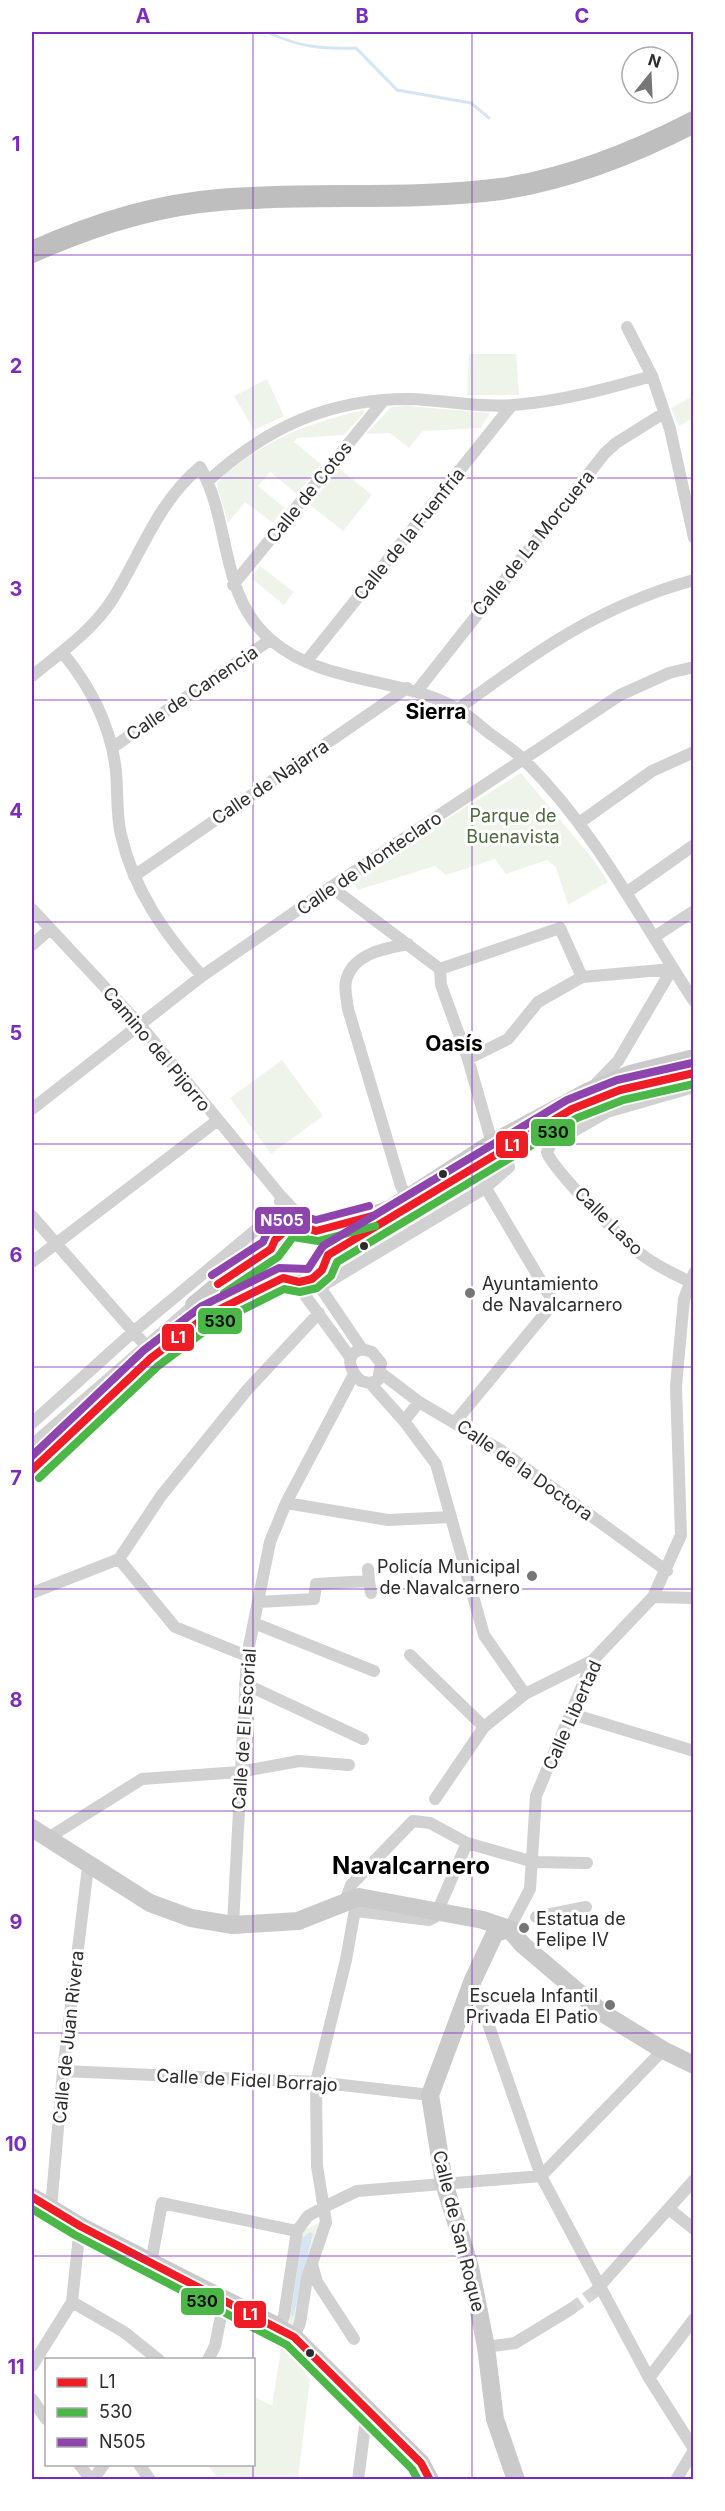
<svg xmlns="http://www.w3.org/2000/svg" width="725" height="2511" viewBox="0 0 725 2511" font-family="Inter,sans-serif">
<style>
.green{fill:#eff4ea}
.water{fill:#d6e5f1}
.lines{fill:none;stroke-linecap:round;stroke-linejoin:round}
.stream{stroke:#d6e5f1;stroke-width:3}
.street-tunnel{stroke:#d5d5d5;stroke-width:12;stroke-dasharray:12 6;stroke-linecap:butt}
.street{stroke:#d1d1d1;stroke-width:12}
.secondary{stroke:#cacaca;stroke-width:18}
.highway{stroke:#bebebe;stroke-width:22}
.bus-1-casing{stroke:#fff;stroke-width:12}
.bus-2-casing{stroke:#fff;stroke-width:12}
.bus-3-casing{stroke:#fff;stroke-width:12}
.bus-1{stroke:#ee1c25;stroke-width:8}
.bus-2{stroke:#4ab747;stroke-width:8}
.bus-3{stroke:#8e44ad;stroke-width:8}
.grid{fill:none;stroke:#7b2cbf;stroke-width:1.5;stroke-opacity:0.55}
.bus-dot{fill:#2c2c2c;stroke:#fff;stroke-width:2}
.poi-dot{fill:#767676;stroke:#fff;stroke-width:2}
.labels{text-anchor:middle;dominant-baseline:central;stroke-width:6;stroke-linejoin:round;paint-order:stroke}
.street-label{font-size:18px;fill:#2c2c2c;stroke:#fff}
.park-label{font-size:18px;fill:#4d683a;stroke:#fff}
.poi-label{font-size:18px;fill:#2c2c2c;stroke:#fff;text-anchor:start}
.quarter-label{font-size:21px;font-weight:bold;fill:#000;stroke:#fff}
.district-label{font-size:24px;font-weight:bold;fill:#000;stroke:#fff}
.line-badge{stroke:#fff;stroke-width:2}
.badge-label{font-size:16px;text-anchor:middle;font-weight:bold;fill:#fff}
.pale-badge-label{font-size:16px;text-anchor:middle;font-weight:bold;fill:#111}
.neatline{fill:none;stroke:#7b2cbf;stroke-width:2}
.grid-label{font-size:20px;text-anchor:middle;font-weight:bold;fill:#7b2cbf}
</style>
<rect width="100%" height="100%" fill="#fff"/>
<path class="green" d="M469 354H516L519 395H467Z
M267 379 284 416 254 430 234 396Z
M693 396V418L679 426 671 408Z
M408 406 490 413 481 428 423 431 409 448 390 433 366 434 391 407Z
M363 410 365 412 344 435 297 438 294 442 321 464 297 494 270 472 258 486 285 508 273 523 245 502 228 523 217 485C220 477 229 471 236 466 273 436 317 421 363 410Z
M339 468 372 495 343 531 310 505Z
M260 566 294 592 284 605 251 578Z
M521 773 593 859 608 882 568 905 556 867 547 860 506 874 495 859 446 875 435 866 358 890 352 878Z
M282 1060 323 1116 271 1154 230 1098Z
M319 2223 290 2350 310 2380 298 2479H218L208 2465 254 2464V2396L272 2406 297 2247 302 2231Z"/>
<path class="water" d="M310 2232 313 2234 311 2241 293 2318 291 2314 302 2238Z"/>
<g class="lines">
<path class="stream" d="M267 32C299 47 321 49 356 48L397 90 471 103 489 118"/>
<path class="street-tunnel" d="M571 2309 596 2291"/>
<path class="street" d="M627 327 652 376 670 429 694 538
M208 481C267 427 329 399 409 399 444 400 479 408 514 405 562 401 606 389 652 376
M233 585 384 400
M62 652C91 687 111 726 116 771 118 793 116 814 121 835 134 891 165 934 202 976
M306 662 512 405
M32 676C60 653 92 631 112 600 141 554 157 503 200 467 232 522 218 595 271 640 323 685 398 676 456 708 468 714 478 725 489 733 501 742 514 750 525 761 595 830 640 919 694 1001
M417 691 605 453 616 443 664 413
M458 709C535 652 599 606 694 580
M113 747 270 640
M579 823 652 771 694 752
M134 876 407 688
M331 887 440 969
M626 893 694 845
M32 909 141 1026 279 1194 311 1228
M654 937 694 911
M408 944C385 948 352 954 346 981 344 990 347 1000 348 1009L401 1186 408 1199
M32 945 50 929
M582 977 672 969
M468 1059 508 1039 538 1002 582 977 560 928 440 969 441 985 468 1059 492 1143
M593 1087 618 1061 672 969
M694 1087 607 1112 551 1144 547 1152C552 1169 627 1245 645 1257 660 1268 677 1275 694 1284
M32 1109 202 976 331 887 620 695 669 673 694 667
M280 1201 288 1228
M32 1216 146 1346
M32 1262 218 1120
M318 1276 320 1287 362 1349
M296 1283 350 1357
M320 1287 485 1188 509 1167
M362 1349 372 1352 381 1363 378 1380 370 1383 361 1381C350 1371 343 1354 362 1349Z
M381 1373 419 1402 502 1451 667 1571
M370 1383 404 1421 436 1464 484 1635 525 1694
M404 1421 419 1402
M455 1422 547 1311 551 1298 474 1168
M32 1423 133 1332 281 1209
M32 1445 194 1305
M32 1470 151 1358 208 1315 283 1278
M286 1503 388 1520 451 1517
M119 1559 175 1627 247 1656
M369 1581 371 1593
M32 1593 119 1559 161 1496 247 1390 319 1313
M653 1597 694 1598
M258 1602 314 1599 316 1584 369 1581 368 1569
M254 1623 374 1671
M410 1655 484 1727
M245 1684 363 1739
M572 1714 694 1751
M435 1799 484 1727 525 1694 593 1660
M48 1838 142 1779 239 1772 299 1761 349 1765
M467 1843 435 1917 429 1920 357 1911V1903L345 1901 351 1885 413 1821 430 1823 467 1843 534 1862 587 1863
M536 1917 586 1907
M233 1925 247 1656 270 1542 286 1503 354 1374
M509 1929 530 1889 536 1796 593 1660 653 1597 681 1535 676 1386 684 1299 694 1273
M473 1980 541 2176 649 2378 694 2449
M63 2071 316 2082 430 2095
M51 2208 63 2071 88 1867
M669 2209 694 2229
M151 2263 162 2203 297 2231
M312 2264 317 2282 354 2339
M597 2289 694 2180
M72 2302 124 2332 159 2360
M279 2327 284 2316 297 2231 308 2216 326 2206 357 2191 541 2176 663 2050
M294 2337 300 2323 307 2278 326 2222 317 2166 316 2082 346 1960 356 1904
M486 2347 515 2343 571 2309
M208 2360 215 2346 224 2301
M32 2366 72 2302 80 2226
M649 2378 694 2319
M32 2399 46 2419
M79 2464 91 2480
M139 2464 150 2480
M93 2480 104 2464
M358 2480 365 2426 372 2413
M676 2480 694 2450"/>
<path class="secondary" d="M608 1095 694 1073
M271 1254a28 28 0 1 1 56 0a28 28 0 1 1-56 0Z
M316 1231 354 1222 390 1209 492 1143 589 1091 630 1074 694 1058
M328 1255 389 1220
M222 1291 236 1283 277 1272
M194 1305 230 1275 271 1249
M32 1828 150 1903 191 1918 233 1925 298 1921 359 1897 483 1920 509 1929
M509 1929 495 1933 473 1980 430 2095 444 2183 470 2267 486 2347 495 2419 516 2480
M509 1929 523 1945 604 2014 663 2050 694 2065
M32 2197 80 2226 271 2323 294 2337 421 2463 430 2480"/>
<path class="highway" d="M32 252C90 226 156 205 219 200 313 192 408 201 501 189 568 179 634 153 694 122"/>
<g class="bus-1-casing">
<path id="bus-1" d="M218 1284 271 1249 275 1240 288 1228 298 1225 316 1231 372 1216
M32 1470 151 1358 208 1315 283 1278 299 1282 312 1279 322 1270 328 1255 572 1109 620 1090 694 1073
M32 2197 80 2226 294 2337 421 2463 430 2480"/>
</g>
<g class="bus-2-casing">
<path id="bus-2" d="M224 1293 278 1257 293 1237 318 1241 375 1226
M39 1478 158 1366 214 1324 284 1289 300 1292 317 1288 331 1276 337 1262 577 1118 623 1100 694 1084
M32 2209 75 2235 287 2345 412 2469 418 2480"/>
</g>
<g class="bus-3-casing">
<path id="bus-3" d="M212 1275 263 1242 267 1233 285 1218 299 1215 316 1220 369 1206
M32 1456 144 1350 202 1306 279 1268 308 1269 323 1246 567 1100 617 1080 692 1063"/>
</g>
<use href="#bus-1" class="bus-1"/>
<use href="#bus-2" class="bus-2"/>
<use href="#bus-3" class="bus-3"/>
</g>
<path class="grid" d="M253 32V2360M472 32V2480M32 255H694M32 478H694M32 700H694M32 922H694M32 1144H694M32 1367H694M32 1589H694M32 1811H694M32 2033H694M32 2256H694M253 2464V2480"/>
<g class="bus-dot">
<circle cx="443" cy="1174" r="5"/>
<circle cx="364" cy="1246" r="5"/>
<circle cx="310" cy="2353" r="5"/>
</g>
<g class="poi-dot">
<circle cx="470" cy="1293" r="6"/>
<circle cx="532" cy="1576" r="6"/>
<circle cx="524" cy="1928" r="6"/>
<circle cx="610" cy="2005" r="6"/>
</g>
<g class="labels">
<g class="street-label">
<text transform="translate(309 492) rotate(-51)">Calle de Cotos</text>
<text transform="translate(409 534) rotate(-51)">Calle de la Fuenfría</text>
<text transform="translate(533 543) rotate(-51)">Calle de La Morcuera</text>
<text transform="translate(192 693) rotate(-34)">Calle de Canencia</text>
<text transform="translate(270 782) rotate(-34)">Calle de Najarra</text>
<text transform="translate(369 863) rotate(-34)">Calle de Monteclaro</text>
<text transform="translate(157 1049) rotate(50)">Camino del Pijorro</text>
<text transform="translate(609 1221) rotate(45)">Calle Laso</text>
<text transform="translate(525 1470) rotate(35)">Calle de la Doctora</text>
<text transform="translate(572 1715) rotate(-66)">Calle Libertad</text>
<text transform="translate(244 1729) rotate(-86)">Calle de El Escorial</text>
<text transform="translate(68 2037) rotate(-84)">Calle de Juan Rivera</text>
<text transform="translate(247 2080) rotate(3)">Calle de Fidel Borrajo</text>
<text transform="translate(459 2231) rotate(76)">Calle de San Roque</text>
</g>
<g class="park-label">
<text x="513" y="815">Parque de<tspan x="513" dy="21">Buenavista</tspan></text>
</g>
<g class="poi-label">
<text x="482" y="1283">Ayuntamiento<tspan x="482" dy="21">de Navalcarnero</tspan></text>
<text x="520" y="1566" text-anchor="end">Policía Municipal<tspan x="520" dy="21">de Navalcarnero</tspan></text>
<text x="536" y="1918">Estatua de<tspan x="536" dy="21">Felipe IV</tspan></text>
<text x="598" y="1995" text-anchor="end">Escuela Infantil<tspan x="598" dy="21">Privada El Patio</tspan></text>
</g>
<g class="quarter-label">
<text x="436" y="711">Sierra</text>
<text x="454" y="1043">Oasís</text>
</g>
<g class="district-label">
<text x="411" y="1865">Navalcarnero</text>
</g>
</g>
<g class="line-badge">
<rect x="530" y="1118" width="46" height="29" rx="6" fill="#4ab747"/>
<rect x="495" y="1130" width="34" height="29" rx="6" fill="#ee1c25"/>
<rect x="254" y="1206" width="57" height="29" rx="6" fill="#8e44ad"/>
<rect x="197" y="1307" width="46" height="28" rx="6" fill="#4ab747"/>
<rect x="161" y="1323" width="34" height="29" rx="6" fill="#ee1c25"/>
<rect x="180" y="2287" width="45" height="29" rx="6" fill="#4ab747"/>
<rect x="233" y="2300" width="34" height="29" rx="6" fill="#ee1c25"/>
</g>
<g class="badge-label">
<text x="512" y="1151">L1</text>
<text x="282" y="1226">N505</text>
<text x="178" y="1343">L1</text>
<text x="250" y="2320">L1</text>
</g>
<g class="pale-badge-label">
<text x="553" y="1138">530</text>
<text x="220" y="1327">530</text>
<text x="202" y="2307">530</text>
</g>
<rect width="725" height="2511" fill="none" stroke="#ffffff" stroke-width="66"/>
<rect x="45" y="2358" width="210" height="108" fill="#ffffff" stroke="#ababab" stroke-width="1.5"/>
<rect x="57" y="2378" width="30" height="9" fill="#ee1c25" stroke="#ababab" stroke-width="1.5"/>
<text x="99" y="2388" font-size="18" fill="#2c2c2c">L1</text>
<rect x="57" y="2408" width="30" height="9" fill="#4ab747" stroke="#ababab" stroke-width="1.5"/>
<text x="99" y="2418" font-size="18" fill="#2c2c2c">530</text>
<rect x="57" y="2438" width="30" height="9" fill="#8e44ad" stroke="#ababab" stroke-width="1.5"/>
<text x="99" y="2448" font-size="18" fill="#2c2c2c">N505</text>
<g transform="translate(650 75) rotate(18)"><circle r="28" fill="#ffffff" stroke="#ababab" stroke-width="1.5"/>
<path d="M0-4.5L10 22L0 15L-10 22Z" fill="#767676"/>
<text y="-9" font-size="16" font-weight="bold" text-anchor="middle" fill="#2c2c2c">N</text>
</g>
<rect x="33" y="33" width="659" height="2445" class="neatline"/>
<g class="grid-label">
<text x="143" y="23">A</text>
<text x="362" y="23">B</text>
<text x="582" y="23">C</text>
<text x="16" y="151">1</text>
<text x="16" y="373">2</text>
<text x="16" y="596">3</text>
<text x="16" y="818">4</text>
<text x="16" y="1040">5</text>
<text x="16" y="1262">6</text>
<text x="16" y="1485">7</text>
<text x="16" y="1707">8</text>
<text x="16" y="1929">9</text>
<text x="16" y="2151">10</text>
<text x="16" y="2374">11</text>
</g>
</svg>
